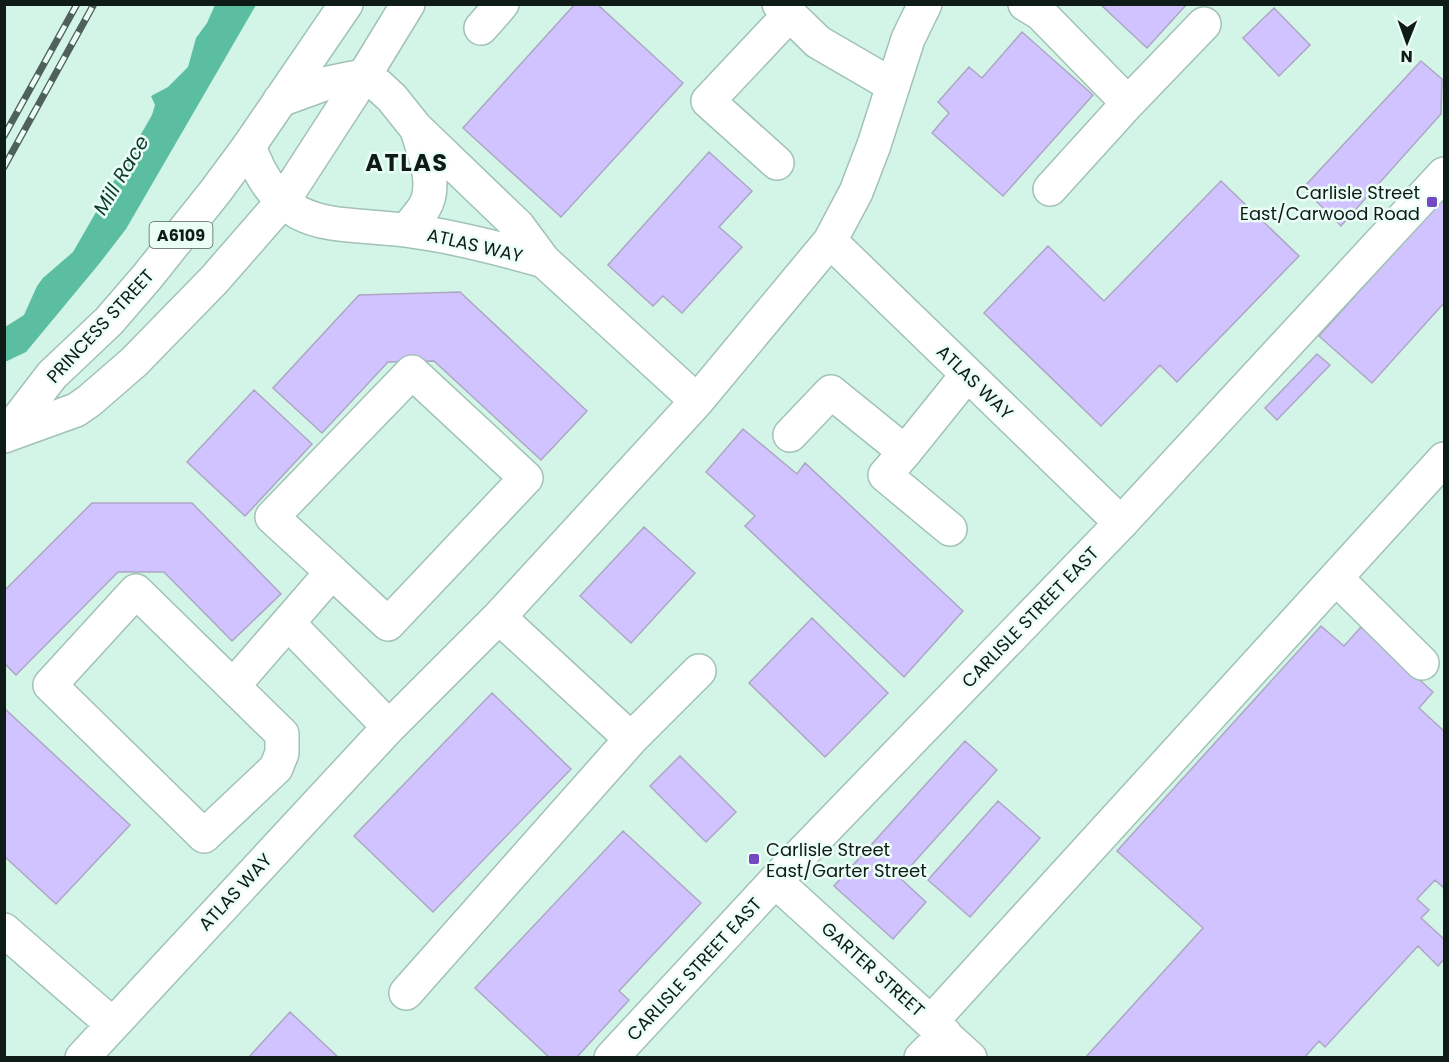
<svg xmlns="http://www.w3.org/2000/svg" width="1449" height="1062" viewBox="0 0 1449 1062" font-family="Poppins,sans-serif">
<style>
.water{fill:#5cbea0}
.building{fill:#d1c3ff;stroke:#ada7c3;stroke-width:1.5}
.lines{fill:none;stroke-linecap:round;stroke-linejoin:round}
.minor-casing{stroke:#a1c2b5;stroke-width:36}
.major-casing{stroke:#a1c2b5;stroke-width:36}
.minor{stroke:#fff;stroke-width:33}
.major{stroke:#fff;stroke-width:33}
.rail-casing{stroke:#4e615b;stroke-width:7}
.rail{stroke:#eafef6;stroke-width:4.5;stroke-dasharray:14;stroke-linecap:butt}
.poi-dot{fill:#7348c1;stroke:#eafef6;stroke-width:2}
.labels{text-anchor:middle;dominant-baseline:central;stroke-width:5;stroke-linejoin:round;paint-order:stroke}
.shield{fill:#eafef6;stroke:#515f5a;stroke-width:1.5}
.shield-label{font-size:16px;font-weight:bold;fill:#0f1b17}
.poi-label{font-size:18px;fill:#0f1b17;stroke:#eafef6;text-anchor:end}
.street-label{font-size:18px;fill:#0f1b17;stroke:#eafef6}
.water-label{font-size:20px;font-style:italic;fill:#0e3a2e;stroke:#eafef6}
.district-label{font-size:24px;font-weight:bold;letter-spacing:1.5px;fill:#0f1b17;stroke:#eafef6}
</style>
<rect width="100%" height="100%" fill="#d3f5e8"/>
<path class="water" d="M215 5H256L126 229 99 264 26 352 5 362V327L24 315 37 286 43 278 73 252 152 115 155 105 151 96 168 87 188 67 196 38 207 23Z"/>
<path class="building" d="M575 4H597L683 83 561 217 463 128Z
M1100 4H1187L1147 48Z
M1274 8 1310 45 1279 76 1243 38Z
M1022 32 1093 95 1003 196 932 133 949 113 938 102 969 67 982 78Z
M1421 61 1442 79 1441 114 1341 226 1303 188Z
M709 152 752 191 719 227 742 247 682 313 663 296 653 306 608 265Z
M1221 181 1299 256 1177 382 1160 365 1101 426 984 313 1048 246 1104 301Z
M1444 197V303L1372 383 1319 336Z
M460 292 587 411 541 460 434 361 388 362 322 433 273 388 359 295Z
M1317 354 1330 365 1277 420 1265 408Z
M254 390 312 444 245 516 187 462Z
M743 429 797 474 805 463 963 611 904 677 745 526 755 516 706 472Z
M92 503H192L281 594 232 641 164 572H118L16 675 4 663V591Z
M644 527 695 573 631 643 580 596Z
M812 618 888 693 825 757 749 683Z
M1321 626 1344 646 1361 627 1433 692 1419 708 1444 731V888L1435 880 1417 899 1429 910 1421 918 1444 939V959L1438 966 1418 946 1325 1047 1319 1041 1304 1058H1085L1203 928 1117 851Z
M492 693 571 769 433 912 354 836Z
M4 708 130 825 56 904 4 856Z
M965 741 997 770 900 878 926 902 893 939 834 886Z
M680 756 736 812 706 842 650 786Z
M998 801 1040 838 970 917 928 880Z
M623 831 701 903 619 991 629 1000 576 1058H550L475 988Z
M290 1012 339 1058H248Z"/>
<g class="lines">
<g class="minor-casing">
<path id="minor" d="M779 4 818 42 892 85
M1025 4 1040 13 1128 103 1050 189
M481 28 502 4
M1128 103 1204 24
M249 146C283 241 339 219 418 232 461 238 502 249 544 261
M777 163 708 101 790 14
M407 230C412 223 419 215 424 208 438 185 424 153 417 130
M830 241 1121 523
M697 401 830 241 856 192 874 145 908 39 925 4
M790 435 831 392 905 452 967 375
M905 452 885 475 950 529
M1336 578 1422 663
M136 591 282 734V753L276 768 204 836 50 685Z
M499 617 631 739 699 671
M288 623 389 727
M233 686 332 572 272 517 412 372 526 478 388 624 332 572
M775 881 970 1058
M4 930 112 1024
M406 993 631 739
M931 1022 1444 459
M82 1058 389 727 499 617 697 401 544 261 518 226 416 128 392 98 379 86 364 76 353 78 324 84 280 100
M921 1058 945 1034"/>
</g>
<g class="major-casing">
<path id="major" d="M4 436 76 410 89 401 134 362 214 280 283 201 364 76 408 4
M5 436 52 375 109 321 147 277 215 192 249 146 346 4
M611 1058 775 881 1121 523 1444 174"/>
</g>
<use href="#minor" class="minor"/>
<use href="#major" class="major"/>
<g class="rail-casing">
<path id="rail" d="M4 136 77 4
M4 167 94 4"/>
</g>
<use href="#rail" class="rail"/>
</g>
<g class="poi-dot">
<rect x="1426" y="196" width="12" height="12" rx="3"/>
<rect x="748" y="853" width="12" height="12" rx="3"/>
</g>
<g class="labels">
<rect class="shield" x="149.5" y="222" width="63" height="26" rx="4.5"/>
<g class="shield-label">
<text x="181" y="235">A6109</text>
</g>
<g class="poi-label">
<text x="1420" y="192">Carlisle Street<tspan x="1420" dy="21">East/Carwood Road</tspan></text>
<text x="766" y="849" text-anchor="start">Carlisle Street<tspan x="766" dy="21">East/Garter Street</tspan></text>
</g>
<g class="street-label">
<text transform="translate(475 245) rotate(13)">ATLAS WAY</text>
<text transform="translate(100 326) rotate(-47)">PRINCESS STREET</text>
<text transform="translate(975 382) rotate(44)">ATLAS WAY</text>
<text transform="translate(1030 617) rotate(-46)">CARLISLE STREET EAST</text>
<text transform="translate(235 892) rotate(-47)">ATLAS WAY</text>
<text transform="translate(694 969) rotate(-47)">CARLISLE STREET EAST</text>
<text transform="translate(873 969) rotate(42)">GARTER STREET</text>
</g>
<g class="water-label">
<text transform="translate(121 175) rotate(-59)">Mill Race</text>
</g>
<g class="district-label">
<text x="407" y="162">ATLAS</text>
</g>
</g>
<rect width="1449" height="1062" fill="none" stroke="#0f1b17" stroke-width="12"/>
<g transform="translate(1407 42) rotate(181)" stroke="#eafef6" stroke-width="4.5" paint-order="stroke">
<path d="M0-4.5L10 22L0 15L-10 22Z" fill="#0f1b17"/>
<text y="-9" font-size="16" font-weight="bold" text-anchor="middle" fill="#0f1b17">N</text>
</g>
</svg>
